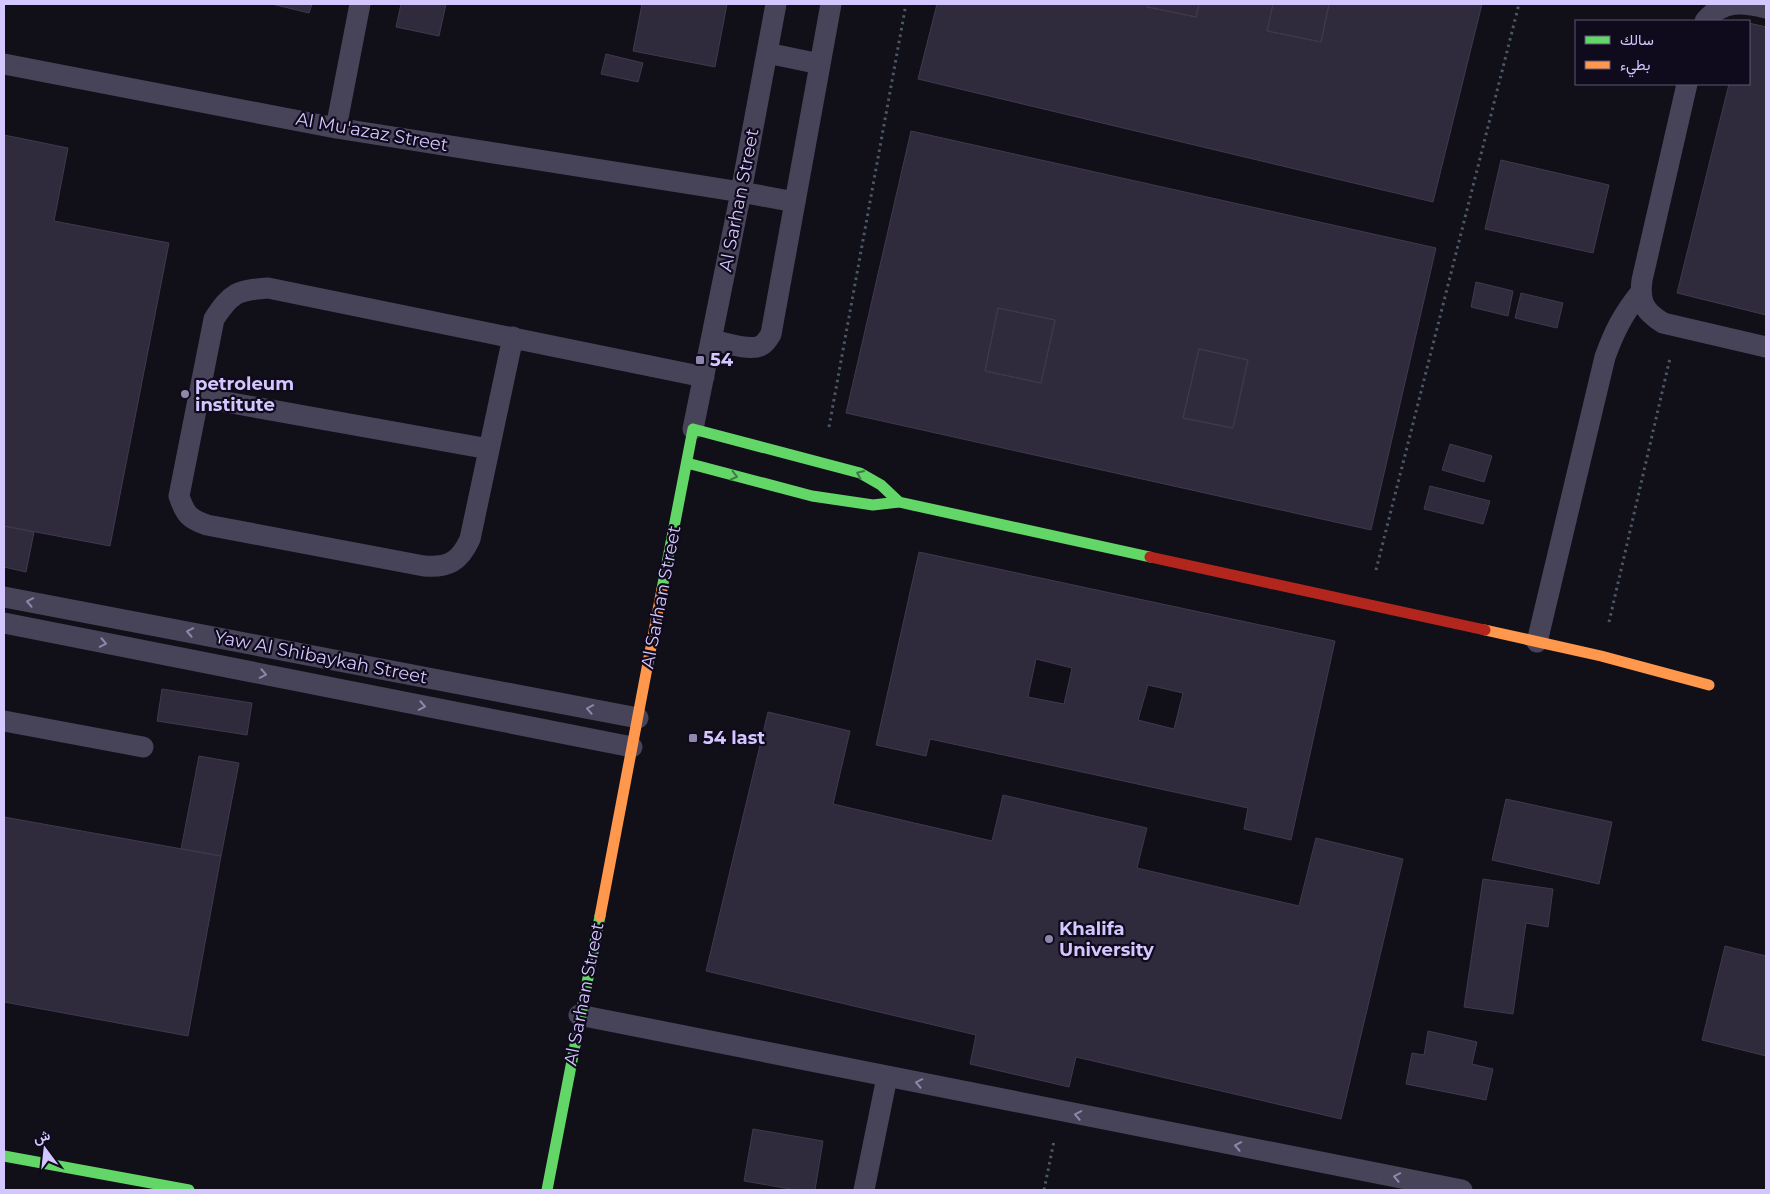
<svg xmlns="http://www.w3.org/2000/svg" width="1770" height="1194" viewBox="0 0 1770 1194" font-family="Montserrat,Vazirmatn,sans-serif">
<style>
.building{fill:#302b3c;stroke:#3f394d;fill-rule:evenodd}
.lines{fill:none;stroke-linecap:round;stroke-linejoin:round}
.path{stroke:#4b5766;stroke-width:3;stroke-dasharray:2.5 4;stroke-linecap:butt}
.lane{stroke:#474459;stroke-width:21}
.fast{stroke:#63d668;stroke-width:11}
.slow{stroke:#ff974d;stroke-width:11}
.jam{stroke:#b3261e;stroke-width:11}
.oneway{stroke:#3e7b46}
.oneway2{stroke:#8e86ac}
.poi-dot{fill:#9087ae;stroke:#100b1c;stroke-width:2}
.labels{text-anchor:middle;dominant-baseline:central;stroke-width:4.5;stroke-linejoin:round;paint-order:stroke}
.street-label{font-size:18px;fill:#d4c7ff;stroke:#100b1c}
.poi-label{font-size:18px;font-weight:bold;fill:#d4c7ff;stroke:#100b1c;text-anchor:start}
</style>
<rect width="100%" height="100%" fill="#110f18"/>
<path class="building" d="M272 4H312L309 13Z
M401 4H446L439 36 396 27Z
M642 4H727L715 67 633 51Z
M937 4H1148L1147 7 1196 17 1199 4H1273L1267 31 1321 42 1329 4H1328H1482L1433 202 918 79Z
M1148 4H1199L1196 17 1147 7Z
M1273 4H1329L1321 42 1267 31Z
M1749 23 1766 27V315L1677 293 1729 84H1749Z
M606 54 643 63 638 82 601 74Z
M911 131 1436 248 1371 530 846 413ZM998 308 1055 320 1041 383 985 371ZM1199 349 1248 360 1233 428 1183 418Z
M4 135 68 148 54 221 169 243 110 546 4 526Z
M1501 160 1609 185 1593 253 1485 229Z
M1476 282 1513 291 1508 316 1471 307Z
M1521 293 1563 303 1557 328 1515 318Z
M998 308 1055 320 1041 383 985 371Z
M1199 349 1248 360 1233 428 1183 418Z
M1450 444 1492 456 1484 482 1442 470Z
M1430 486 1490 501 1483 524 1424 509Z
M4 526 34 532 26 572 4 567Z
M919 552 1335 641 1291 840 1244 829 1248 808 930 739 926 756 876 745ZM1036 659 1072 668 1064 704 1028 697ZM1148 685 1183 693 1174 729 1138 720Z
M162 689 252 703 247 735 157 721Z
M768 712 850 731 833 804 992 841 1003 795 1147 828 1137 868 1299 906 1316 838 1403 859 1341 1119 1076 1057 1069 1087 970 1064 976 1035 706 971Z
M199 756 239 763 221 856 181 849Z
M1506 799 1612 822 1599 884 1492 860Z
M4 817 221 856 188 1036 4 1002Z
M1483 879 1553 889 1548 927 1526 923 1513 1014 1464 1007Z
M1725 946 1766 956V1056L1702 1040Z
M1428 1031 1477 1042 1472 1064 1493 1069 1486 1100 1406 1084 1412 1053 1424 1055Z
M753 1129 823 1141 815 1190H796L744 1181Z"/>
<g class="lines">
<path class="path" d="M829 427 906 4
M1376 570 1519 4
M1609 622 1670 358
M1044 1190 1054 1141"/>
<path class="lane" d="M1705 21C1723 0 1742 2 1766 8
M767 53 820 64
M4 64 336 128 741 192 795 202
M1687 84 1642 280C1639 302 1644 311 1663 323L1766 347
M336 128 360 4
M513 337 470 539C460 561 449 568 424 566L207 525C189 519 185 514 179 496L214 319C231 293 237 290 268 288L704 377
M712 340C723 342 749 351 760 346 765 344 768 339 771 334L831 4
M198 397 489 449
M693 429 741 192 776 4
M4 597 638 718
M4 623 632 747
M1537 642 1605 357C1614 332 1623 314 1640 293
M4 721 143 747
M579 1015 1462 1190
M864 1190 887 1077"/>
<path class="fast" d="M687 463 812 496 873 505 899 502 1150 557
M662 589 693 429 860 473 881 485 899 502
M4 1156 189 1190
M547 1190 600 916"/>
<path class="slow" d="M1485 630 1601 656 1709 685
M600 916 662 589"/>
<path class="jam" d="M1150 557 1485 630"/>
</g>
<defs><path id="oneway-chevron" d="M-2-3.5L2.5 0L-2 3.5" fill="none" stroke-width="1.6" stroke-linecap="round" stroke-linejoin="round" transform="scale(1.25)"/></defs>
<g class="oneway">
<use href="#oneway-chevron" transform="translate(860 474) rotate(-156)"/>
<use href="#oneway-chevron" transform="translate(734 476) rotate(14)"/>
</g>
<g class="oneway2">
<use href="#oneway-chevron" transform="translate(30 602) rotate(-169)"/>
<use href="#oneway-chevron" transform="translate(190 632) rotate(-169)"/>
<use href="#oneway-chevron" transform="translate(103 643) rotate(11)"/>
<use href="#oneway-chevron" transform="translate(263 674) rotate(11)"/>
<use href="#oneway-chevron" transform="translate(422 706) rotate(11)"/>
<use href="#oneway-chevron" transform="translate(590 709) rotate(-169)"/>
<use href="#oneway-chevron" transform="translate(919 1083) rotate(-169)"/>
<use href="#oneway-chevron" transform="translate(1078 1115) rotate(-169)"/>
<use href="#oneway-chevron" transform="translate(1238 1146) rotate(-169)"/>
<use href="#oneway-chevron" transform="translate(1397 1177) rotate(-169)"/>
</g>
<g class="poi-dot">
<rect x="695" y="355" width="10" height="10" rx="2.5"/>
<circle cx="185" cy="394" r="5"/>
<rect x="688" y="733" width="10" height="10" rx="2.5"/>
<circle cx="1049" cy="939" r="5"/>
</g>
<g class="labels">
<g class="street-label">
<text transform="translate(372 132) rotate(10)">Al Mu'azaz Street</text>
<text transform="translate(739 200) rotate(-79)">Al Sarhan Street</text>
<text transform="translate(661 597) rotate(-79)">Al Sarhan Street</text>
<text transform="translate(321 657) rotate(11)">Yaw Al Shibaykah Street</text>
<text transform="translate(584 994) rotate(-79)">Al Sarhan Street</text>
</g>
<g class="poi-label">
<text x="710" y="360">54</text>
<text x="195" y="384">petroleum<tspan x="195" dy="21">institute</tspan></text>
<text x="703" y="738">54 last</text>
<text x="1059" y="929">Khalifa<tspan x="1059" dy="21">University</tspan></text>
</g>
</g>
<rect width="1770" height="1194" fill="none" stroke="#d4c7ff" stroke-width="10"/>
<rect x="1575" y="20" width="175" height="65" fill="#100b1c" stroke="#5e5677"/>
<rect x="1585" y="36" width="25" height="8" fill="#63d668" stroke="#5e5677"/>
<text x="1620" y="45" font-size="15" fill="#d4c7ff">سالك</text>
<rect x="1585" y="61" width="25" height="8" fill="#ff974d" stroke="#5e5677"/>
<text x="1620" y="70" font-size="15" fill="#d4c7ff">بطيء</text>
<g transform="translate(45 1149) rotate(345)" stroke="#100b1c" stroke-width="4" paint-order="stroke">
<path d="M0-4L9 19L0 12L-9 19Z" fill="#d4c7ff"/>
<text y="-8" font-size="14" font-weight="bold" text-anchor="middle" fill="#d4c7ff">ش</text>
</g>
</svg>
